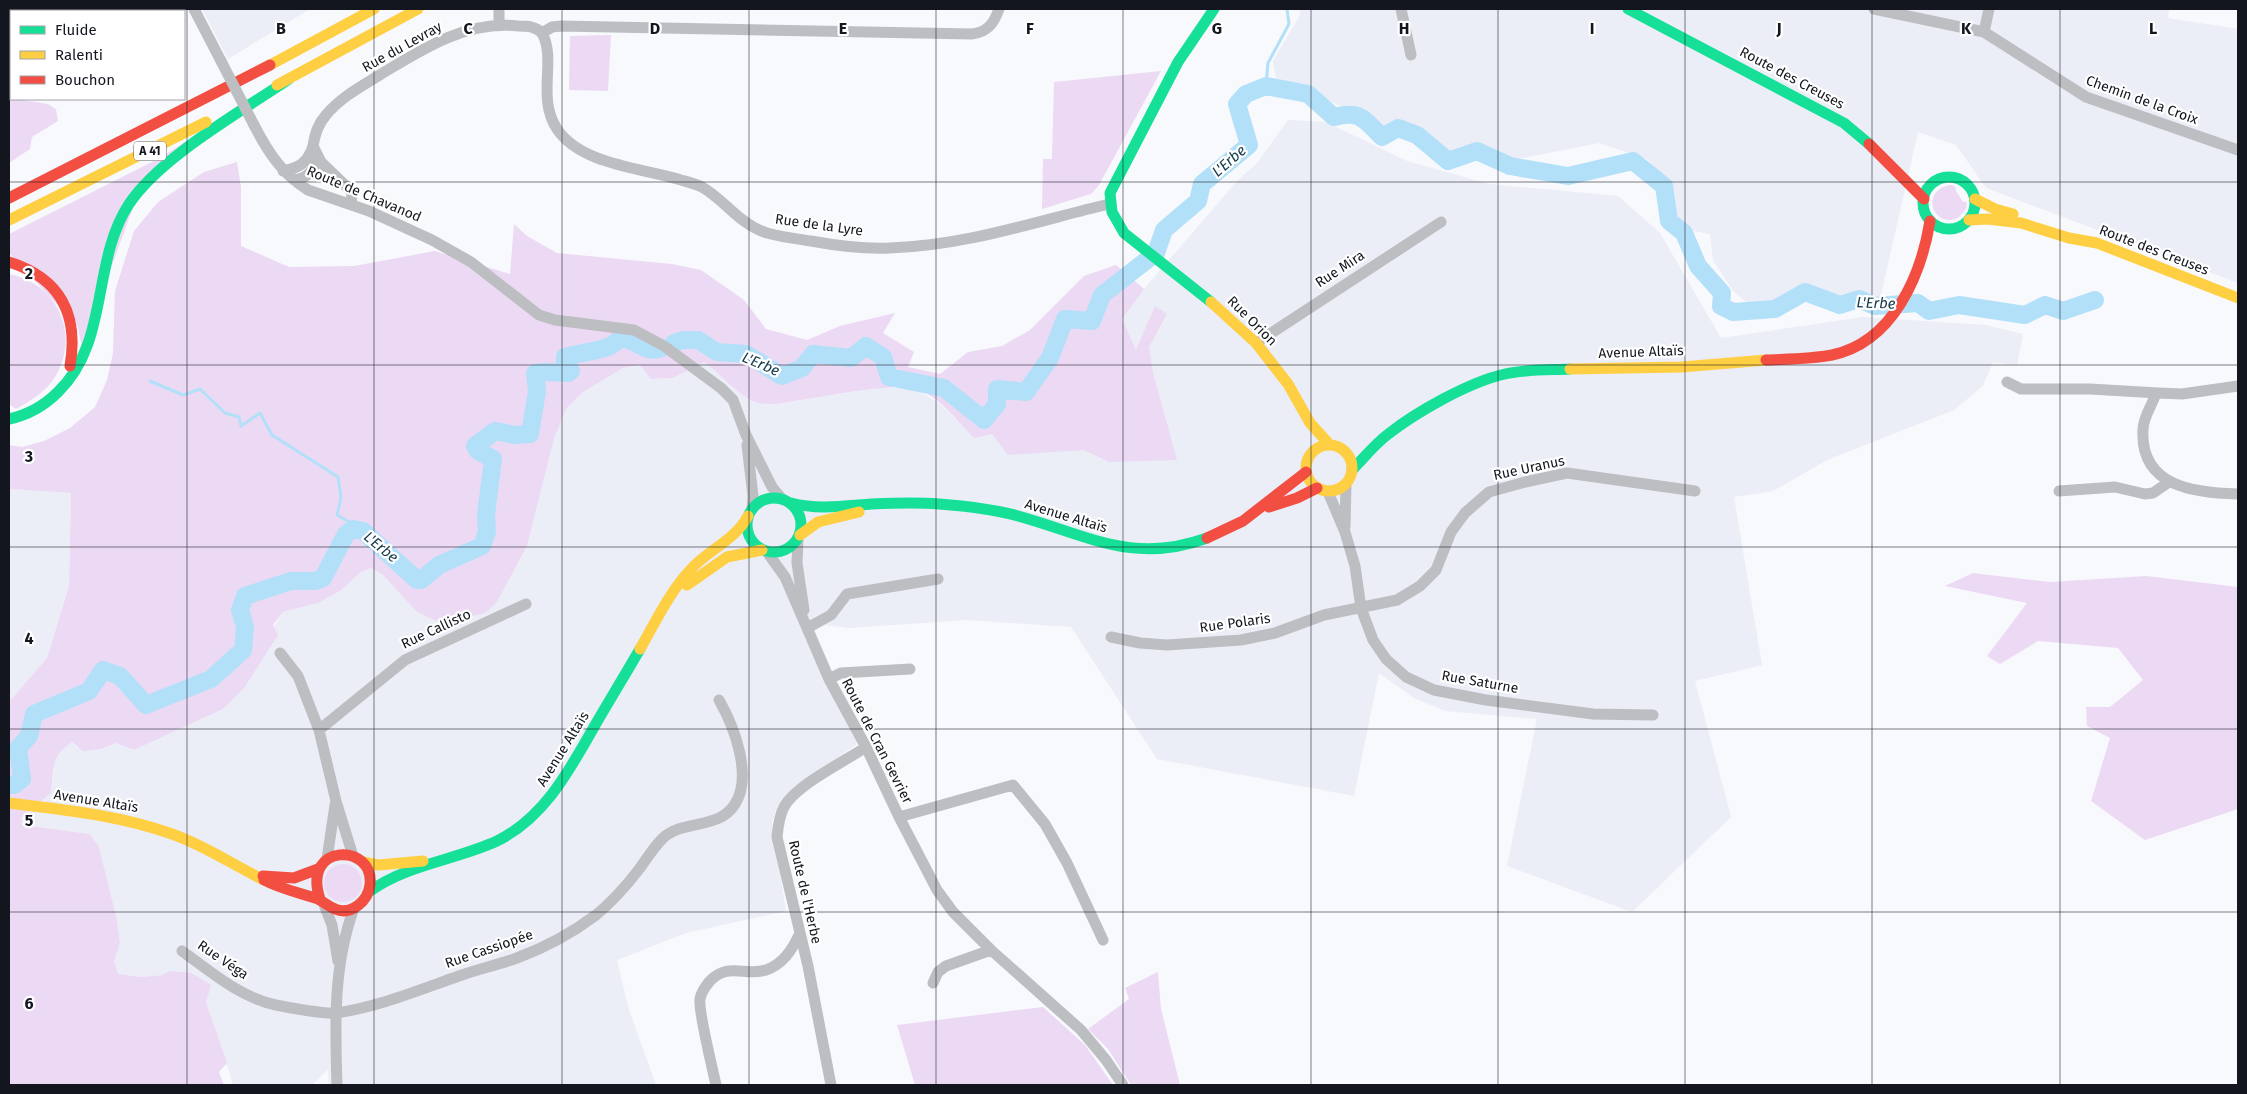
<svg xmlns="http://www.w3.org/2000/svg" width="2247" height="1094" viewBox="0 0 2247 1094" font-family="'Fira Sans',sans-serif">
<style>
.built{fill:#ebedf7}
.green{fill:#ecd9f4}
.lines{fill:none;stroke-linecap:round;stroke-linejoin:round}
.stream{stroke:#b3e0f9;stroke-width:3}
.river{stroke:#b3e0f9;stroke-width:18}
.street{stroke:#bcbec2;stroke-width:11}
.fast{stroke:#16e098;stroke-width:11}
.slow{stroke:#ffcf43;stroke-width:11}
.jam{stroke:#f24e42;stroke-width:11}
.street-bridge{stroke:#bcbec2;stroke-width:11}
.grid{fill:none;stroke:#14161f;stroke-width:1;stroke-opacity:0.55}
.labels{text-anchor:middle;dominant-baseline:central;stroke-width:4.5;stroke-linejoin:round;paint-order:stroke}
.shield{fill:#fff;stroke:#5a5c62;stroke-width:1}
.shield-label{font-size:12px;font-weight:bold;fill:#14161f}
.street-label{font-size:14px;fill:#14161f;stroke:#fff}
.water-label{font-size:15px;font-style:italic;fill:#163b4c;stroke:#fff}
.grid-label{font-size:16px;text-anchor:middle;font-weight:bold;fill:#14161f;stroke:#fff;stroke-width:4.5;stroke-linejoin:round;paint-order:stroke}
</style>
<rect width="100%" height="100%" fill="#f8f9fd"/>
<path class="built" d="M202 9H310L228 59Z
M1301 9H2169L2168 18 2238 29V283L1986 188 1956 145 1918 132 1880 299 1860 296 1838 300 1806 288 1777 304 1746 302 1733 291 1713 260 1710 234 1693 231 1671 215 1672 193 1647 159 1599 143 1512 160 1476 146 1451 154 1427 132 1408 124 1382 127 1305 89 1276 78 1273 61 1299 17Z
M1288 120 1326 122 1407 161 1489 184 1618 196 1660 233 1721 338 1863 317 1986 325 2023 334 2017 365 1993 362 1983 386 1954 410 1827 460 1773 491 1734 497 1762 665 1695 681 1731 817 1632 912 1507 866 1537 719 1445 711 1414 698 1379 673 1354 796 1157 759 1071 627 967 620 849 628 825 625 815 631 839 687 867 737 789 792 777 807 772 823 786 911 686 933 617 960 628 1007 656 1085H329L328 1069 312 1085H236L233 1084 206 1002 163 975 142 977 118 974 114 961 120 943 117 920 99 847 90 834 23 825 21 818 51 793 55 758 60 749 72 742 78 748 101 749 116 743 134 750 223 709 283 612 318 603 340 591 361 572 371 568 382 574 417 612H485L497 602 527 546 554 439 566 409 583 392 623 368 640 365 651 379 673 378 704 362 716 370 736 389 757 403H782L885 387 916 389 940 404 956 419 1136 351 1121 319 1144 289 1237 181 1257 163Z
M9 489 71 493 69 586 47 658 9 702Z"/>
<path class="green" d="M611 35 608 91 569 90 570 36Z
M1161 71 1099 185 1091 194 1042 209 1043 159H1052L1054 82Z
M9 98 48 104 56 109 58 121 32 137 30 149 9 163Z
M190 139 143 180 82 348 78 327 9 253V234L158 159Z
M237 162 241 187V246L289 267 354 266 435 251 510 274 514 224 527 236 557 253 672 264 701 270 744 300 766 329 807 340 840 326 895 313 883 333 914 352 908 367 940 374 968 352 1002 346 1030 330 1084 276 1116 265 1144 289 1122 319 1136 350 1155 306 1167 314 1149 347 1153 373 1177 460 1109 462 1084 450 1008 455 992 434 974 438C959 422 938 396 917 389 896 382 832 396 807 399 792 401 773 406 758 403 742 399 719 372 704 362L673 378 651 379 640 365 623 368 583 392 566 409 554 439 527 546 497 602 485 613 441 623 417 612 382 574 371 568 361 572 340 591 318 603 283 612 273 625 278 635 244 688 223 709 134 750 116 743 101 749 83 751 72 742C50 756 54 769 51 793L21 818 23 825 90 834 99 847 117 920 120 943 114 961 118 974 142 977 163 975 169 971 191 973 211 985 206 1002 227 1063 219 1072 224 1085H9V702L47 658 69 586 71 493 9 489V445L22 447 44 441 70 428 95 407 107 380 113 353 115 291 134 231 158 202 204 172Z
M1950 185 1955 186 1956 191 1963 202H1967L1966 209 1958 218C1932 229 1920 190 1950 185Z
M9 274C57 283 81 334 55 377 46 392 30 401 16 409L9 404Z
M1973 573 2050 582 2146 576 2238 587V809L2145 840 2091 801 2110 738 2087 726 2086 707H2110L2143 680 2118 648 2038 641 2000 664 1987 656 2027 603 1945 586Z
M324 883a19 19 0 1 1 38 0a19 19 0 1 1-38 0Z
M1158 972 1161 1009 1180 1085H1131L1108 1049 1088 1029 1129 999 1125 988Z
M1043 1007 1085 1045 1113 1085H915L897 1025Z"/>
<g class="lines">
<path class="stream" d="M1266 86 1268 63 1289 24 1287 9
M150 381 183 395 200 389 225 413 239 417 241 426 260 413 272 435 338 477 341 498 337 515 351 523 353 529"/>
<path class="river" d="M674 343 683 340H698L717 352 746 354 782 376 802 368 813 354 851 358 866 346 883 357 889 377 944 388 984 420 997 404V389L1026 392 1050 358 1065 319 1092 321 1102 295 1156 253 1164 230 1198 201 1202 184 1249 145 1237 104 1246 94 1266 86 1308 94 1334 117C1360 110 1364 119 1382 137L1398 128 1417 135 1448 161 1477 151 1510 166 1568 176 1633 161 1664 186 1669 221 1684 233 1698 266 1722 293 1721 306 1733 312 1775 309 1805 292 1840 305 1859 299 1875 306 1918 303 1929 311 1959 305 2025 315 2045 305 2063 311 2095 300
M9 785H14L22 779 18 748 29 736 34 714 89 691 103 670 120 676 146 705 211 679 243 650 245 627 240 610 245 596 291 581H315L323 578 346 534 353 529 363 531 417 580H421L439 565 482 546 487 532 486 515 493 459 478 451 475 446 495 431 515 435 530 434 537 391 535 373 545 372 568 373 571 371 565 361V357C579 353 594 352 608 347 613 345 619 338 625 339 639 342 647 354 662 348"/>
<path class="street" d="M194 9 221 61
M499 9V24
M1401 9 1411 55
M1874 9 1984 32 2086 97 2238 150
M9 29H11
M1984 32 1989 9
M542 33C557 60 536 97 557 129 581 165 643 168 681 180 688 182 696 184 702 187 726 201 740 225 767 233 781 237 797 239 811 241 838 246 864 249 890 248 965 246 1037 221 1109 204
M254 125C268 152 282 174 308 190L369 211 432 240 471 262 539 315 555 320 634 330 664 346 721 388 733 400 746 435 772 487 782 499
M283 171C300 168 308 162 313 146
M294 180C306 179 317 169 317 156
M351 205 352 194 351 191 321 162 313 146C315 133 318 124 326 115 340 98 360 87 378 76 421 50 466 20 518 26 527 26 535 26 542 33L552 27 561 26 972 34C988 32 994 23 999 9
M1256 343 1441 222
M2007 382 2021 389H2090L2158 393 2182 394 2238 386
M2156 393C2152 406 2143 417 2143 430 2140 487 2195 493 2238 494
M747 445 753 496 752 509
M2059 491 2115 487 2145 494 2153 493 2169 482
M1328 492 1345 532 1355 566 1361 608 1373 640 1386 659 1406 677 1434 690 1486 700 1593 714 1653 715
M1345 527 1346 484
M798 540 797 563 804 610
M767 552 785 577 829 679 866 747 899 817 937 890 953 912 991 950 1081 1030 1106 1060 1123 1085
M807 628 831 615 847 594 938 579
M1111 637 1140 643 1167 645 1241 640 1275 633 1324 615 1397 600 1420 586 1436 570 1451 532 1465 513 1489 492 1525 482 1567 473 1695 491
M280 653 298 676 319 730 336 801 353 856
M829 679 841 673 910 669
M319 730 405 660 526 604
M899 817 1013 785 1045 824 1067 863 1103 940
M327 859 335 805
M323 902 332 925 338 961
M182 951C211 972 241 998 276 1005 290 1008 324 1014 336 1013 378 1007 419 990 459 976 478 969 498 965 517 958 544 948 572 933 596 915 612 902 627 885 640 868 647 858 654 847 663 838 684 819 719 830 735 804 753 776 734 726 719 700
M933 983 938 972 946 966 991 950
M337 1085C335 1026 333 965 354 908
M716 1085C713 1070 698 1011 700 999 701 993 705 987 709 982 728 961 745 977 766 970 783 964 792 950 799 935
M831 1085 808 966 777 837C778 827 779 816 784 807 796 785 844 762 866 747"/>
<path class="fast" d="M1628 9 1844 123 1869 144
M1923 203a26 26 0 1 1 52 0a26 26 0 1 1-52 0Z
M1211 302 1124 233 1112 212 1110 193 1178 62 1214 9
M9 419C28 415 44 406 58 392 110 342 91 262 129 204 160 157 242 111 289 79
M1352 470C1363 459 1374 445 1387 435 1416 412 1469 382 1505 374 1526 369 1549 370 1570 369
M747 525a27 27 0 1 1 54 0a27 27 0 1 1-54 0Z
M791 503C817 510 844 506 871 504 894 503 916 502 939 504 966 506 993 509 1018 516 1087 535 1133 565 1207 538
M370 891C408 864 456 860 497 841 544 818 569 771 594 727 609 701 625 675 640 649"/>
<path class="slow" d="M270 65 374 9
M277 85 418 9
M1975 199 1995 209 2013 214
M9 220 206 122
M1969 220 1988 219 2021 223 2069 238 2097 243 2238 298
M1211 302 1256 343 1288 384 1310 423 1330 445
M1570 369 1682 367 1766 360
M1306 468a23 23 0 1 1 46 0a23 23 0 1 1-46 0Z
M800 535 818 522 859 512
M687 585 727 557 762 550
M640 649C656 621 670 591 692 568 710 549 735 540 748 516
M9 803C64 810 119 815 172 834 204 845 233 865 264 880
M363 862 378 865 423 861"/>
<path class="jam" d="M1869 144 1924 199
M9 198 270 65
M9 262C60 278 79 314 70 366
M1766 360C1788 359 1811 359 1832 355 1893 342 1921 276 1930 221
M1269 507 1297 498 1317 488
M1207 538 1243 521 1306 472
M263 876 294 878 318 869
M264 880C281 889 297 892 315 898 322 900 327 906 335 909 351 916 368 901 370 885 375 843 301 842 320 899"/>
<path class="street-bridge" d="M221 61 254 125"/>
</g>
<path class="grid" d="M187 9V1085M374 9V1085M562 9V1085M749 9V1085M936 9V1085M1123 9V1085M1311 9V1085M1498 9V1085M1685 9V1085M1872 9V1085M2060 9V1085M9 182H2238M9 365H2238M9 547H2238M9 729H2238M9 912H2238"/>
<g class="labels">
<rect class="shield" x="134" y="141.5" width="32" height="19" rx="4"/>
<g class="shield-label">
<text x="150" y="151">A 41</text>
</g>
<g class="street-label">
<text transform="translate(402 47) rotate(-29)">Rue du Levray</text>
<text transform="translate(1792 78) rotate(28)">Route des Creuses</text>
<text transform="translate(2142 100) rotate(20)">Chemin de la Croix</text>
<text transform="translate(364 194) rotate(23)">Route de Chavanod</text>
<text transform="translate(819 225) rotate(8)">Rue de la Lyre</text>
<text transform="translate(2154 250) rotate(21)">Route des Creuses</text>
<text transform="translate(1340 269) rotate(-33)">Rue Mira</text>
<text transform="translate(1252 321) rotate(45)">Rue Orion</text>
<text transform="translate(1641 352) rotate(-2)">Avenue Altaïs</text>
<text transform="translate(1529 468) rotate(-12)">Rue Uranus</text>
<text transform="translate(1066 516) rotate(17)">Avenue Altaïs</text>
<text transform="translate(1235 623) rotate(-8)">Rue Polaris</text>
<text transform="translate(436 629) rotate(-25)">Rue Callisto</text>
<text transform="translate(1480 682) rotate(10)">Rue Saturne</text>
<text transform="translate(877 741) rotate(63)">Route de Cran Gevrier</text>
<text transform="translate(563 749) rotate(-58)">Avenue Altaïs</text>
<text transform="translate(96 801) rotate(9)">Avenue Altaïs</text>
<text transform="translate(805 892) rotate(77)">Route de l'Herbe</text>
<text transform="translate(489 949) rotate(-19)">Rue Cassiopée</text>
<text transform="translate(223 960) rotate(34)">Rue Véga</text>
</g>
<g class="water-label">
<text transform="translate(1229 161) rotate(-41)">L'Erbe</text>
<text transform="translate(1876 303) rotate(2)">L'Erbe</text>
<text transform="translate(761 364) rotate(23)">L'Erbe</text>
<text transform="translate(381 547) rotate(39)">L'Erbe</text>
</g>
</g>
<g class="grid-label">
<text x="281" y="34">B</text>
<text x="468" y="34">C</text>
<text x="655" y="34">D</text>
<text x="843" y="34">E</text>
<text x="1030" y="34">F</text>
<text x="1217" y="34">G</text>
<text x="1404" y="34">H</text>
<text x="1592" y="34">I</text>
<text x="1779" y="34">J</text>
<text x="1966" y="34">K</text>
<text x="2153" y="34">L</text>
<text x="29" y="279">2</text>
<text x="29" y="462">3</text>
<text x="29" y="644">4</text>
<text x="29" y="826">5</text>
<text x="29" y="1009">6</text>
</g>
<rect width="2247" height="1094" fill="none" stroke="#14161f" stroke-width="20"/>
<rect x="10" y="10" width="175" height="90" fill="#ffffff" stroke="#a1a2a5"/>
<rect x="20" y="26" width="25" height="8" fill="#16e098" stroke="#a1a2a5"/>
<text x="55" y="35" font-size="15" fill="#14161f">Fluide</text>
<rect x="20" y="51" width="25" height="8" fill="#ffcf43" stroke="#a1a2a5"/>
<text x="55" y="60" font-size="15" fill="#14161f">Ralenti</text>
<rect x="20" y="76" width="25" height="8" fill="#f24e42" stroke="#a1a2a5"/>
<text x="55" y="85" font-size="15" fill="#14161f">Bouchon</text>
</svg>
